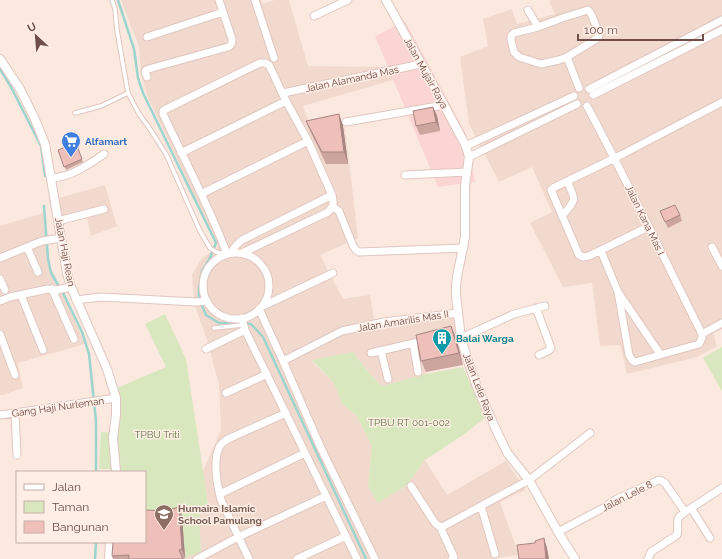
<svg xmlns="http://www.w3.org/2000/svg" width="722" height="559" viewBox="0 0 722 559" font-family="Raleway,sans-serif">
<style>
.residential{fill:#f2d9ce}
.commercial{fill:#fbd5d3}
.green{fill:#d9e7bf}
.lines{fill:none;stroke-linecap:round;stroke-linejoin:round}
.stream{stroke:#9cd4ce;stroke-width:2.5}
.service-casing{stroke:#e0c6bf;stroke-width:5.5}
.minor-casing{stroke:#e0c6bf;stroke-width:9}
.tertiary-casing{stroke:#e0c6bf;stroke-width:10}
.service{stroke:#fff;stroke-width:3.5}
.minor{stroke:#fff;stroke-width:7}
.tertiary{stroke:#fff;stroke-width:8}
.wall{fill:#cda59f}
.shaded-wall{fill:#a78682}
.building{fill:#eec0b9;stroke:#a78682}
.labels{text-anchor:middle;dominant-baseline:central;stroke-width:3;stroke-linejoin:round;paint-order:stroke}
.street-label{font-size:10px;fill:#6f4d49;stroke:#feeee5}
.shop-label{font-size:10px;font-weight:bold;fill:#366cbe;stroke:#feeee5;text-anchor:start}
.culture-label{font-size:10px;font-weight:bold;fill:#0d838f;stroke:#feeee5;text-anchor:start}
.park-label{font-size:10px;fill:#5e7542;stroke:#feeee5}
.education-label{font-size:10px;font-weight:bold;fill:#785e54;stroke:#feeee5;text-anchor:start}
</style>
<rect width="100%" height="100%" fill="#fbe9df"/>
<path class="residential" d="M121 0H261L263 4 274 0H289L308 66 383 67 411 58 417 73 303 106 314 136 345 127 358 238 320 255 343 299 370 295 376 330 452 314 458 340 421 348 426 374 382 386 369 373 353 352 312 361 334 383 342 404 356 415 372 446 368 486 378 503 407 485 425 460 447 495 506 461 526 490 500 502 519 555 489 559H182L201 552 198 516 201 512 209 510 203 471 221 430 219 385 207 340 194 303 192 275 202 258 218 247 147 95 141 73 139 47Z
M551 0H722V329L713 333 717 346 697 357 627 374 620 345 600 346 592 283 563 287 530 223 552 212 532 167 499 182 469 124 460 57 488 46 483 19 512 9 517 24 555 14 549 1Z
M105 185 117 226 91 236 87 218 62 223 59 198Z
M43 213 50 267 57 280 85 344 18 363 23 388 3 395H0V226Z"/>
<path class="commercial" d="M405 21 466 134 475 182 438 187 375 36Z"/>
<path class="green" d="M165 314 186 359 209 510 201 512 199 516 201 552 185 558 145 519V472H119V469H99L101 432 117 433V388L166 367 145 324Z
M722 347V391L703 358Z
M353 352 369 373 382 386 426 374 463 367 485 418 463 435 425 460 407 485 378 503 368 486 372 446 356 415 342 404 334 383 312 360Z"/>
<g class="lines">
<path class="stream" d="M118 0 134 49 138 78 143 93 216 243 209 260 202 271 199 287V299L206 315 219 323H239L251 324 263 337 366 559
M0 69 11 87 41 146 45 176
M44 206 48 259 51 273 64 295 82 332 89 354 96 421V472
M95 559 96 542"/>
<g class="service-casing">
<path id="service" d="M112 0 115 9 117 30 128 93 139 114 148 126 166 154 200 231 210 248 216 252 227 254
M75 113 101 106 128 93
M214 328 243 325"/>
</g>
<g class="minor-casing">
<path id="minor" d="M255 0 274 58
M528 10 538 27 565 17 588 10C594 15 596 28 599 36L598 38 567 57 579 88
M314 16 348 0
M538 27 514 33 511 36V40L514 52 519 57 541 64 559 60 567 57
M147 37 223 12
M147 77 145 72 146 70 152 68 228 47C232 45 232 43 232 39L219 0
M589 89 722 20
M283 93 421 64
M593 95 722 30
M587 106C627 181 664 258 702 334
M346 122 444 105
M466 146 574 96
M181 153 286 101
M469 157 577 104
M405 175 467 172
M52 178C71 177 88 165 104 154
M201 194 308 141
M333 207 339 211 353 246 356 250 359 252 464 248
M562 216C576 199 577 202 567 181
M58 221 104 209
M648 227 589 256 583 257 579 255 551 190 553 188 623 154 722 102
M27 247 38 272
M712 247 722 266
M601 251 618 292 660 354
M231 253C234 247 237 244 242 240L332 195
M203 286a33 33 0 1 1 66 0a33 33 0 1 1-66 0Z
M227 254C209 206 185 161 163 114V111L166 109 260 63H265L269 65 286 101 308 141 332 195C334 203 334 206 328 212L242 253
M0 258 42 241 61 238
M0 279 5 290
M52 289 74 339
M618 292 629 355 632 360 635 362 699 344 702 338V334L722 323
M21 295 43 350
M76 300 101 297 196 302 207 301
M0 301 10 297 48 289 57 290 71 287
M263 306 333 273
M536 308 551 348C549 352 543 353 539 355
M259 309 283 361 320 446 375 559
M242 318 245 330 357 559
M0 334 15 375
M461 338 514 314 545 306
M413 343 418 372
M206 349 245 330
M381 351 388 379
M371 353 427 340
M283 361 342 331 384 322 458 313
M226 393 267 374
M15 413 17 455
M0 415 116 398
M411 486 433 520 436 524 442 528
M220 496C217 483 213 461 219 448 220 444 225 441 228 439L286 413
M481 506 495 554
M691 508 710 538
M558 532 605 507 617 499 659 480 662 481 665 483 685 512
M197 559 238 537 326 496
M249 559 221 500 220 496 222 493 305 453
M297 559 346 536
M452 559 454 557 442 531V528L444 526 529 480 567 451 590 433
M648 559 651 552 677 535C679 529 676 522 679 517 681 515 683 514 685 512L722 488"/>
</g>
<g class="tertiary-casing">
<path id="tertiary" d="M386 0 444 105 466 146 469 157 465 186V237L457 277 456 286V296L461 338 468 361 477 387 498 434 508 454 529 480 558 532 575 559
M0 59 20 89 34 117 45 144 67 273 71 287 107 369 116 398V415L113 438 116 472
M109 559 110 542"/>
</g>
<use href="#service" class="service"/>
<use href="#minor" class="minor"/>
<use href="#tertiary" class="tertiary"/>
</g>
<path class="wall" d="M433 107 437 116 440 131 420 135 416 126Z
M339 114 343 126 348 164H326L311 133 306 121Z
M76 143 83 162 66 170 58 150Z
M660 211 680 215 682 221 668 228Z
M451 326 456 338 463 365 426 372 421 361Z
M179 507 182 516 185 558 183 559H113L112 556 165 511Z"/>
<path class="shaded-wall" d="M433 107 437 116 440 131 436 122Z
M339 114 343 126 348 164 344 152Z
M451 326 456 338 463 365 459 353Z
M179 507 182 516 185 558 182 549Z
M544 538 547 548 549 559H546Z"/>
<path class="building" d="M433 107 436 122 416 126 413 111Z
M339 114 344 152H322L306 121Z
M76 143 82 159 64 167 58 150Z
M675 205 680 215 665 222 660 211Z
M451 326 459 353 421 361 416 335Z
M179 507 182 549 179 550 183 559H129V555L112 556 113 542H145V510L165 511Z
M544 538 546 559H519L517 545 535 543V541Z"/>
<defs>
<g id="supermarket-pin" transform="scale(1)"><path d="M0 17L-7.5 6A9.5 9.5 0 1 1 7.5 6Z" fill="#3f7fe0" stroke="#feeee5"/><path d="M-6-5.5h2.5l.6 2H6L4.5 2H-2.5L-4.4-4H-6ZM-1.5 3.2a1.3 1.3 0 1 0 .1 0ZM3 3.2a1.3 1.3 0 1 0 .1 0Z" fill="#fff"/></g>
<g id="building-pin" transform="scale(1)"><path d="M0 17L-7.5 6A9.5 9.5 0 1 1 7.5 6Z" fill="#0f9aa8" stroke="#feeee5"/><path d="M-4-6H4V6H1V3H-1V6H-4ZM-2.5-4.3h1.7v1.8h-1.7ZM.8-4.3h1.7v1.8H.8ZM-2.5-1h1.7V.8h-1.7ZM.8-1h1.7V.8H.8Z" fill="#fff"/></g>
<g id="school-pin" transform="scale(1)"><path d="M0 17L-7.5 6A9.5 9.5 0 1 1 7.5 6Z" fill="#8d6e63" stroke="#feeee5"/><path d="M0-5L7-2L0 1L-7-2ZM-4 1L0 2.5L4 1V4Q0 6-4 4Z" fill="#fff"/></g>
</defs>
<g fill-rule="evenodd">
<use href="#supermarket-pin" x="71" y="141"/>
<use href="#building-pin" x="442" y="338"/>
<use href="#school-pin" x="164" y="514"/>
</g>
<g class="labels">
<g class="street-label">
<text transform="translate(426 73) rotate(61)">Jalan Mujair Raya</text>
<text transform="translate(352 79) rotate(-12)">Jalan Alamanda Mas</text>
<text transform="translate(645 220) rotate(64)">Jalan Kana Mas I</text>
<text transform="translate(65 252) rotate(79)">Jalan Haji Rean</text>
<text transform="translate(403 321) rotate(-9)">Jalan Amarilis Mas II</text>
<text transform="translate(479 387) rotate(69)">Jalan Lele Raya</text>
<text transform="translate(58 407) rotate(-8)">Gang Haji Nurleman</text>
<text transform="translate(627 496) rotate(-27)">Jalan Lele 8</text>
</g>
<g class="shop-label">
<text x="85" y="141">Alfamart</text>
</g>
<g class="culture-label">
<text x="456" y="338">Balai Warga</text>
</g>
<g class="park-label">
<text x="409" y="422">TPBU RT 001-002</text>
<text x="157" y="434">TPBU Triti</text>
</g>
<g class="education-label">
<text x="178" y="508">Humaira Islamic<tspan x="178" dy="12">School Pamulang</tspan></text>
</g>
</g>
<rect x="16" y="471" width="130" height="72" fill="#feeee5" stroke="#c5aea7"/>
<rect x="24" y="484" width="20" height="6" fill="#ffffff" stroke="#c5aea7"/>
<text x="52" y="491" font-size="12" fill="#6f4d49">Jalan</text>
<rect x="24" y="501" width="20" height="12" fill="#d9e7bf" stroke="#c5aea7"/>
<text x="52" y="511" font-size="12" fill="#6f4d49">Taman</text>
<rect x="24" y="521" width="20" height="12" fill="#eec0b9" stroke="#c5aea7"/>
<text x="52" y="531" font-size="12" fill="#6f4d49">Bangunan</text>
<g transform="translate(36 36) rotate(334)" stroke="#feeee5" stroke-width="3" paint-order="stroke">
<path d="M0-3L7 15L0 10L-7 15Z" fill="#6f4d49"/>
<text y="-6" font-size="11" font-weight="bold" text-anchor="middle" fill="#6f4d49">U</text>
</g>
<path d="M578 34v6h125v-6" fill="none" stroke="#6f4d49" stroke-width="2"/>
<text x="584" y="34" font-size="12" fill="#6f4d49" stroke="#feeee5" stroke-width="3" paint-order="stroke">100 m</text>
</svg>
